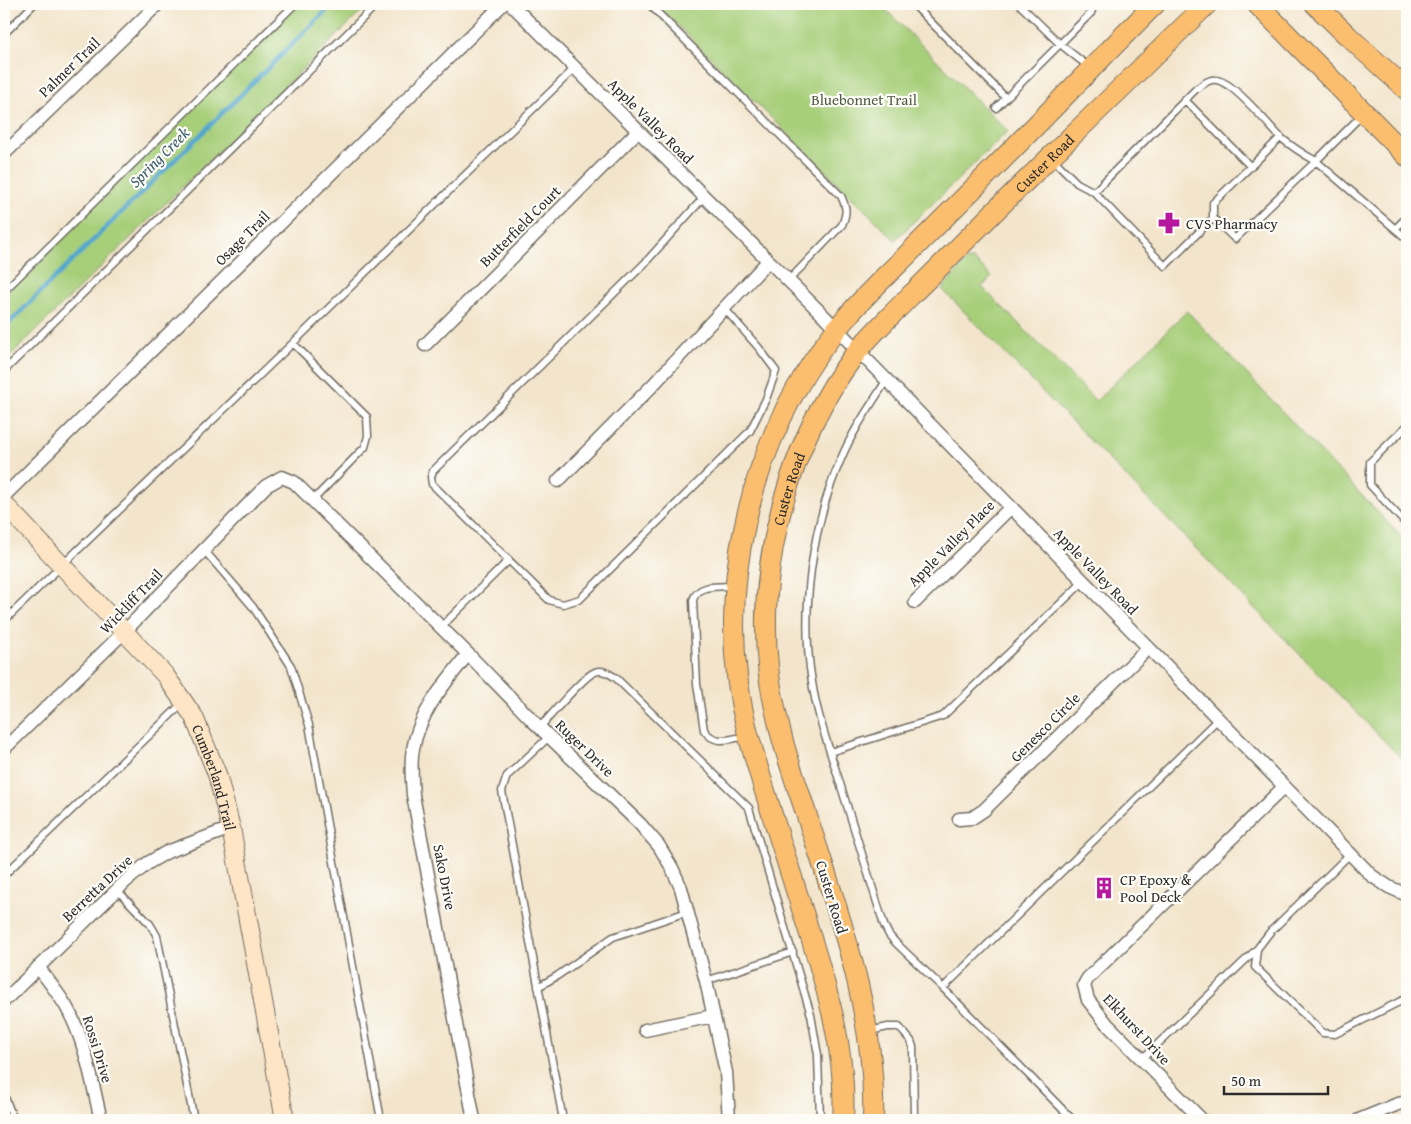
<svg xmlns="http://www.w3.org/2000/svg" width="1411" height="1124" viewBox="0 0 1411 1124" font-family="'Gentium Book Plus',serif">
<style>
.green{fill:#a7cf7a;stroke:#697d52}
.lines{fill:none;stroke-linecap:round;stroke-linejoin:round}
.stream{stroke:#51a6cd;stroke-width:4.5}
.lane-casing{stroke:#716c63;stroke-width:9}
.street-casing{stroke:#716c63;stroke-width:15}
.secondary-casing{stroke:#716c63;stroke-width:20}
.primary-casing{stroke:#716c63;stroke-width:22}
.lane{stroke:#fff;stroke-width:6}
.street{stroke:#fff;stroke-width:12}
.secondary{stroke:#fde5c5;stroke-width:18}
.primary{stroke:#fbbe6e;stroke-width:20}
.labels{text-anchor:middle;dominant-baseline:central;stroke-width:4.5;stroke-linejoin:round;paint-order:stroke}
.street-label{font-size:15px;fill:#2b2b2b;stroke:#fdfcf7}
.park-label{font-size:15px;fill:#505c43;stroke:#fdfcf7}
.poi-label{font-size:15px;fill:#2b2b2b;stroke:#fdfcf7;text-anchor:start}
.water-label{font-size:16px;font-style:italic;fill:#3a5c6c;stroke:#fdfcf7}
</style>
<rect width="100%" height="100%" fill="#fdfcf7"/>
<filter id="ink" filterUnits="userSpaceOnUse"><feTurbulence type="fractalNoise" baseFrequency=".02" numOctaves="2"/><feDisplacementMap in="SourceGraphic" scale="10" xChannelSelector="R" yChannelSelector="G"/><feConvolveMatrix kernelMatrix="1 2 1 2 8 2 1 2 1" color-interpolation-filters="sRGB"/></filter>
<filter id="wash" filterUnits="userSpaceOnUse"><feTurbulence type="fractalNoise" baseFrequency=".0096" numOctaves="4" result="noise"/><feDisplacementMap in="SourceGraphic" scale="20" xChannelSelector="R" yChannelSelector="G"/><feGaussianBlur stdDeviation="1.12" result="paint"/><feColorMatrix in="noise" values="0 0 0 0 0 0 0 0 0 0 0 0 0 0 0 0 0 1.4 0 .05"/><feComposite in="paint" operator="in"/></filter>
<g filter="url(#wash)">
<rect width="100%" height="100%" fill="#f3e5cc"/>
<path class="green" d="M297 4H369L4 362V294Z
M656 4H880L1008 131 895 240Z
M967 260H974L992 277 982 287 1096 401 1187 311 1407 543V764L942 289Z"/>
<g class="lines">
<path class="stream" d="M4 328 333 4"/>
</g>
</g>
<g filter="url(#ink)">
<g class="lines">
<g class="lane-casing">
<path id="lane" d="M649 4 841 196C847 208 847 213 842 225L788 281
M913 4 1006 98
M1019 4 1060 44 1089 67
M4 34 34 4
M1185 100 1251 167
M996 108 1091 13 1094 4
M1362 115 1316 161 1407 239
M1053 159 1077 183 1094 192 1196 89C1204 84 1210 77 1220 81 1235 85 1268 124 1280 137 1291 146 1303 154 1316 161L1235 239 1213 218 1165 266 1094 192
M704 197 644 264 433 471 431 477 432 484 549 600 563 604 580 599 750 431 766 399 776 371 759 348 724 308
M1213 218V203L1281 137
M1395 229 1407 217
M4 291 295 4
M293 343 367 417 368 436 365 447 313 500
M4 371 377 4
M886 381C870 406 852 432 841 459 812 525 800 611 812 682 817 715 829 748 839 780 854 828 869 877 884 925L889 935 896 943 943 988
M1407 426 1370 462V485L1407 525
M204 550 253 607 291 666 309 725 381 1120
M735 586C720 587 698 583 693 600L697 684 704 730C715 746 730 739 746 736
M4 621 293 343 575 68
M441 627 509 560
M540 727C551 716 582 677 595 672 603 669 610 674 616 678L749 808 811 1015 818 1055 820 1120
M550 736 507 776 502 791 563 1120
M830 752 943 716 1083 582
M1350 854 1270 932 1257 949 1255 967 1323 1033 1335 1034 1407 998
M4 875 183 703
M117 890 150 924 157 936 194 1120
M706 981 793 952
M538 987 557 976 613 937 687 912
M869 1031 888 1027H899L911 1041 913 1047 914 1120
M1142 1059 1257 949
M4 1095 14 1120
M1073 1120 943 988 1218 719"/>
</g>
<g class="street-casing">
<path id="street" d="M511 4 823 315 1372 876 1389 887 1407 895
M4 154 158 4
M425 345 638 131
M558 481 651 387 768 261
M4 496 503 4
M915 602 1010 508
M468 654C445 683 420 711 413 749 410 763 412 780 413 795L474 1120
M4 749 125 631 266 486 282 477 294 482 468 654 534 722 640 824 659 846 672 868 681 888 706 981 726 1072 729 1120
M959 819 972 818 984 810 1148 648
M38 967C48 980 59 994 67 1008 86 1042 92 1083 101 1120
M4 1001 126 881 148 863 167 852 231 828
M645 1030 713 1016
M1202 1120 1107 1024 1088 1000 1084 985 1088 978 1284 787
M1359 1120 1398 1104 1407 1102"/>
</g>
<g class="secondary-casing">
<g id="secondary">
<path id="s1" d="M4 504 165 675 194 717 217 774 231 828 285 1120"/>
</g>
</g>
<g class="primary-casing">
<g id="primary">
<path d="M1257 4 1407 156"/>
<path d="M1315 4 1348 36 1407 90"/>
<path d="M843 1120C847 1053 827 988 807 925 787 861 766 798 748 734 712 596 748 443 835 331 855 306 878 283 901 261 927 235 953 209 979 183 1038 124 1096 63 1155 4"/>
<path id="s2" d="M873 1120C877 1011 836 907 803 804 795 780 786 755 780 730 775 709 770 687 768 666 757 560 791 437 856 353 872 333 892 315 910 296 938 269 965 241 993 213 1064 143 1136 74 1207 4"/>
</g>
</g>
<use href="#lane" class="lane"/>
<use href="#street" class="street"/>
<use href="#secondary" class="secondary"/>
<use href="#primary" class="primary"/>
</g>
</g>
<defs>
<g id="pharmacy-bare" transform="scale(1.725)"><path d="M-2-6h4v4h4v4h-4v4h-4v-4h-4v-4h4Z" fill="#b5179e" stroke="#fdfcf7" stroke-width="2.5" paint-order="stroke"/></g>
<g id="building-bare" transform="scale(1.725)"><path d="M-4-6H4V6H1V3H-1V6H-4ZM-2.5-4.3h1.7v1.8h-1.7ZM.8-4.3h1.7v1.8H.8ZM-2.5-1h1.7V.8h-1.7ZM.8-1h1.7V.8H.8Z" fill="#b5179e" stroke="#fdfcf7" stroke-width="2.5" paint-order="stroke"/></g>
</defs>
<g fill-rule="evenodd">
<use href="#pharmacy-bare" x="1169" y="223"/>
<use href="#building-bare" x="1104" y="888"/>
</g>
<g class="labels">
<g class="street-label">
<text transform="translate(69 67) rotate(-44)">Palmer Trail</text>
<text transform="translate(651 121) rotate(45)">Apple Valley Road</text>
<text stroke="none"><textPath href="#s2" startOffset="1068">Custer Road</textPath></text>
<text transform="translate(520 226) rotate(-45)">Butterfield Court</text>
<text transform="translate(242 238) rotate(-45)">Osage Trail</text>
<text stroke="none"><textPath href="#s2" startOffset="648">Custer Road</textPath></text>
<text transform="translate(951 543) rotate(-45)">Apple Valley Place</text>
<text transform="translate(1096 571) rotate(46)">Apple Valley Road</text>
<text transform="translate(131 601) rotate(-46)">Wickliff Trail</text>
<text transform="translate(1045 727) rotate(-45)">Genesco Circle</text>
<text transform="translate(585 748) rotate(44)">Ruger Drive</text>
<text stroke="none"><textPath href="#s1" startOffset="350">Cumberland Trail</textPath></text>
<text transform="translate(445 877) rotate(79)">Sako Drive</text>
<text transform="translate(97 888) rotate(-43)">Berretta Drive</text>
<text transform="translate(832 897) rotate(73)">Custer Road</text>
<text transform="translate(1137 1029) rotate(47)">Elkhurst Drive</text>
<text transform="translate(98 1049) rotate(73)">Rossi Drive</text>
</g>
<g class="park-label">
<text x="864" y="99">Bluebonnet Trail</text>
</g>
<g class="poi-label">
<text x="1186" y="223">CVS Pharmacy</text>
<text x="1120" y="879">CP Epoxy &amp;<tspan x="1120" dy="17">Pool Deck</tspan></text>
</g>
<g class="water-label">
<text transform="translate(159 157) rotate(-45)">Spring Creek</text>
</g>
</g>
<rect width="1411" height="1124" fill="none" stroke="#fdfcf7" stroke-width="20"/>
<path d="M1224 1086v8h104v-8" fill="none" stroke="#2b2b2b" stroke-width="2.5"/>
<text x="1231" y="1086" font-size="15" fill="#2b2b2b" stroke="#fdfcf7" stroke-width="4" paint-order="stroke">50 m</text>
</svg>
